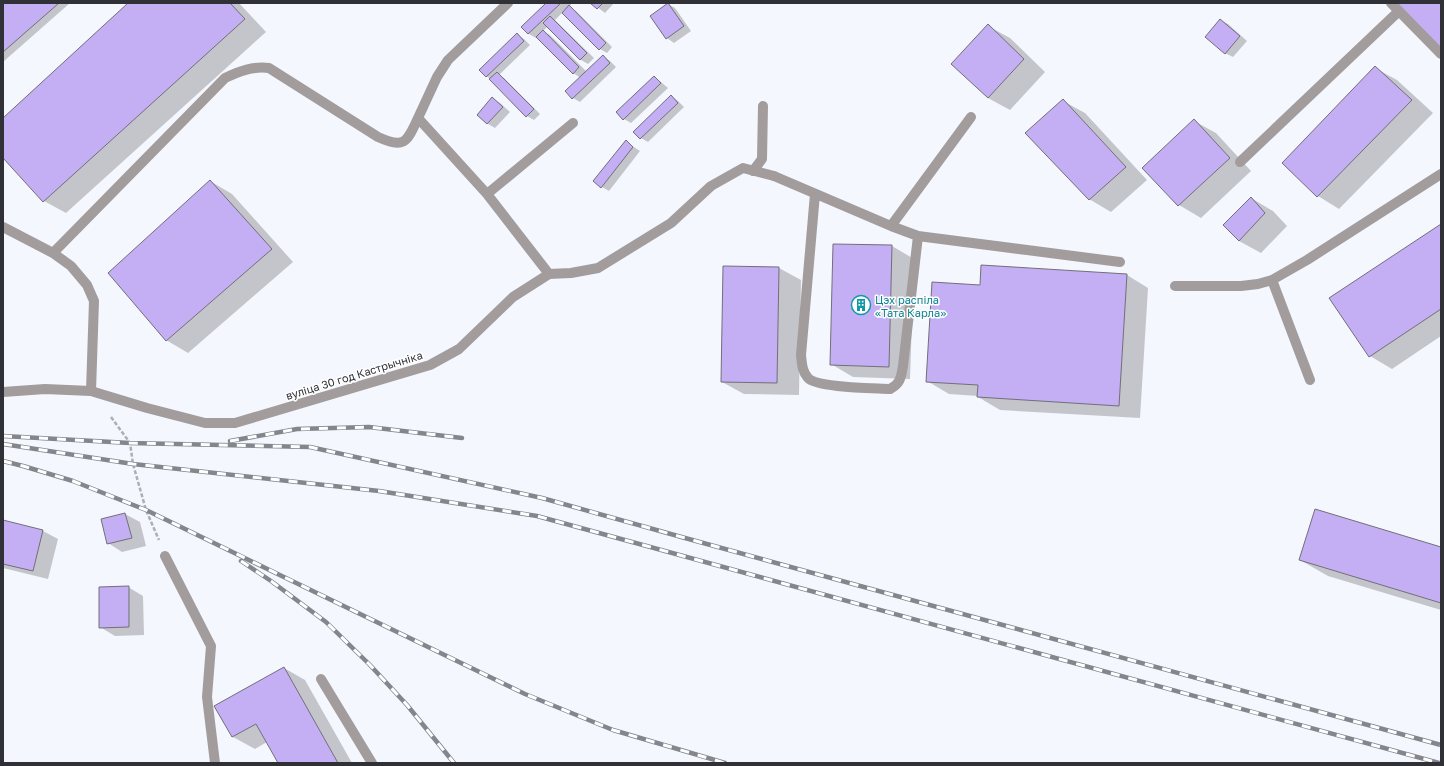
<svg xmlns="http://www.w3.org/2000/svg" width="1444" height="766" viewBox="0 0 1444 766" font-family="'Golos Text',sans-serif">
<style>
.shadow{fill:#0003}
.building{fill:#c4aef4;stroke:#726f79}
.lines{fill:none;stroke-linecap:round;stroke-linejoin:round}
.path{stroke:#acafb5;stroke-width:2.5;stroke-dasharray:4 2;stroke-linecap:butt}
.service{stroke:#a29c9d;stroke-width:10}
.minor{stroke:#a29c9d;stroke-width:10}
.rail-casing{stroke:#83868c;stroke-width:4.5}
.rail{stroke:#fff;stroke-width:3;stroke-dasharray:9;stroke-linecap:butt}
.labels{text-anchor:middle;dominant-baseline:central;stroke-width:3;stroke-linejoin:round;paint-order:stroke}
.culture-label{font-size:11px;fill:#0d838f;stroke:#fff;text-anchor:start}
.street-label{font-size:11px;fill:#2f3136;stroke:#fff}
</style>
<rect width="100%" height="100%" fill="#f4f7fe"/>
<path class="shadow" d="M3 3H70L3 62Z
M130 3H239L266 32 66 213 44 201 3 157V120Z
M548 3H572L569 7 576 11 612 47 607 53 600 49 563 12 555 20 594 58 588 64 581 60 548 26 543 31 550 35 587 72 603 56 610 61 616 67 580 102 573 98 581 78 573 73 537 37 536 38 529 34 523 27Z
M592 3H614L605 13Z
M668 4 675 8 691 31 674 43 667 38Z
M1220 20 1228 24 1247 41 1233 57 1225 53Z
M988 26 1010 38 1045 72 1010 110 988 98Z
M517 35 524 39 530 45 499 75 504 78 540 114 534 120 527 116 491 79 486 76Z
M1375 68 1397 80 1433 113 1339 209 1318 196Z
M654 78 661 82 668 88 631 123 624 119Z
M671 96 678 101 684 107 648 142 641 138Z
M493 99 500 103 510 112 495 128 488 124 478 115Z
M1063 101 1085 113 1147 180 1111 212 1089 199Z
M1194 121 1216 133 1251 171 1201 218 1179 205 1144 168Z
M626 142 640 151 609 191 602 187Z
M210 181 232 194 293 262 188 353 166 340Z
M1251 198 1273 211 1287 226 1261 253 1239 241Z
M1441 225V336L1392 369 1370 356Z
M834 245 892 246 914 259 910 379 853 377 831 364Z
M724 267 779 268 801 280 799 395 744 394 722 382Z
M1127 275 1148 288 1140 418 1000 410 978 397V396L949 394 927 381 981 286Z
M125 514 140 522 146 546 122 552 108 543Z
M3 521 43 531 58 539 48 579 3 568Z
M1441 548V610L1328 576 1300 560Z
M128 587 143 596 144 635 115 636 100 627Z
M284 668 305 680 352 763H279L267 742 255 749 233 737 216 706Z"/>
<path class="building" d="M3 3H59L3 52Z
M128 3H230L245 19 43 202 3 158V118Z
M546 3H561L528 34 521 27Z
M590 3H603L597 9Z
M668 3 684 26 666 39 650 16Z
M1394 3H1441V50Z
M569 5 606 43 599 50 562 13Z
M550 16 587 53 580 60 543 23Z
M1220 19 1240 36 1225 54 1205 37Z
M988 24 1024 59 988 98 951 64Z
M543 30 579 67 573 74 536 37Z
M517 33 524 41 486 77 479 70Z
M603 55 610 63 572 99 565 91Z
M1375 66 1412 100 1317 197 1282 163Z
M497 72 534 109 526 117 489 79Z
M654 76 661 83 623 120 616 112Z
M671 95 678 103 640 139 633 132Z
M492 97 503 107 487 124 477 115Z
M1063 99 1126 167 1089 200 1025 133Z
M1194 119 1230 158 1178 206 1142 168Z
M626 140 633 147 601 188 593 181Z
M210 180 272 249 166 341 108 273Z
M1251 197 1265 213 1239 241 1223 225Z
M1441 224V309L1369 357 1329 298Z
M833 244 892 245 889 367 830 365Z
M981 265 1127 274 1119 406 977 397 978 385 926 382 932 282 980 285Z
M723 266 779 267 777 383 721 382Z
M1315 509 1441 547V603L1299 560Z
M125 513 132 538 107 544 101 519Z
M3 520 43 530 33 571 3 564Z
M129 586V627L99 628V587Z
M284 667 338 763H278L256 724 232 737 214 706Z"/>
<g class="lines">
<path class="path" d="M111 417 130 443 133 464 146 510 159 540"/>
<path class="service" d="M1391 3 1441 54
M1240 162 1399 11
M753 171 762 159 763 106
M774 176 891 226 918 236 1120 262
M487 194 418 118 437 77 448 60 508 3
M815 194 801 355C802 364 802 371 808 378 817 388 875 388 890 389 901 383 901 377 903 366L918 236
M891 226 971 117
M3 227 53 253 71 266 87 285 94 301 91 391
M53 253 225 78C240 71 253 66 269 68L378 137C405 149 407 142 418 118
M549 274 487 194 573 123
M1272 280 1310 380
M1175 286H1241L1258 284 1272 280 1307 260 1441 174
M321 679 372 763"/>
<path class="minor" d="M3 392 45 389 91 391 147 408 205 423H235L430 365 459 349 513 297 549 274 571 273 598 268 671 223 711 186 743 168 774 176
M165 556 211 646 207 697 215 763"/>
<g class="rail-casing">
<path id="rail" d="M3 436 130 443 310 447 542 498 685 538 1441 745
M230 441 297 429 369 427 462 438
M3 444 133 464 379 491 537 516 1439 763
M3 461 23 466 73 481 146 510 525 694 613 730 725 763
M241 561 271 581 326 622 369 664 407 705 454 763"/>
</g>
<use href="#rail" class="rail"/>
</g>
<defs>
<g id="building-ring" transform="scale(1)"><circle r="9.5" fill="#fff" stroke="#0f9aa8" stroke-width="1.5"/><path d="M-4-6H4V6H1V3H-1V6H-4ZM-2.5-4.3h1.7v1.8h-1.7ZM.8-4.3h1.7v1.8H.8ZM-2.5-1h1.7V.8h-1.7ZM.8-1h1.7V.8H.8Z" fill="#0f9aa8"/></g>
</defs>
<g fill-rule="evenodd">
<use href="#building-ring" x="861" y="305"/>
</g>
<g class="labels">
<g class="culture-label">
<text x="875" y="299">Цэх распіла<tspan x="875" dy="13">«Тата Карла»</tspan></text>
</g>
<g class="street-label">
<text transform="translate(354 375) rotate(-17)">вуліца 30 год Кастрычніка</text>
</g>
</g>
<rect width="1444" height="766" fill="none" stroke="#2f3136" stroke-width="8"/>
</svg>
